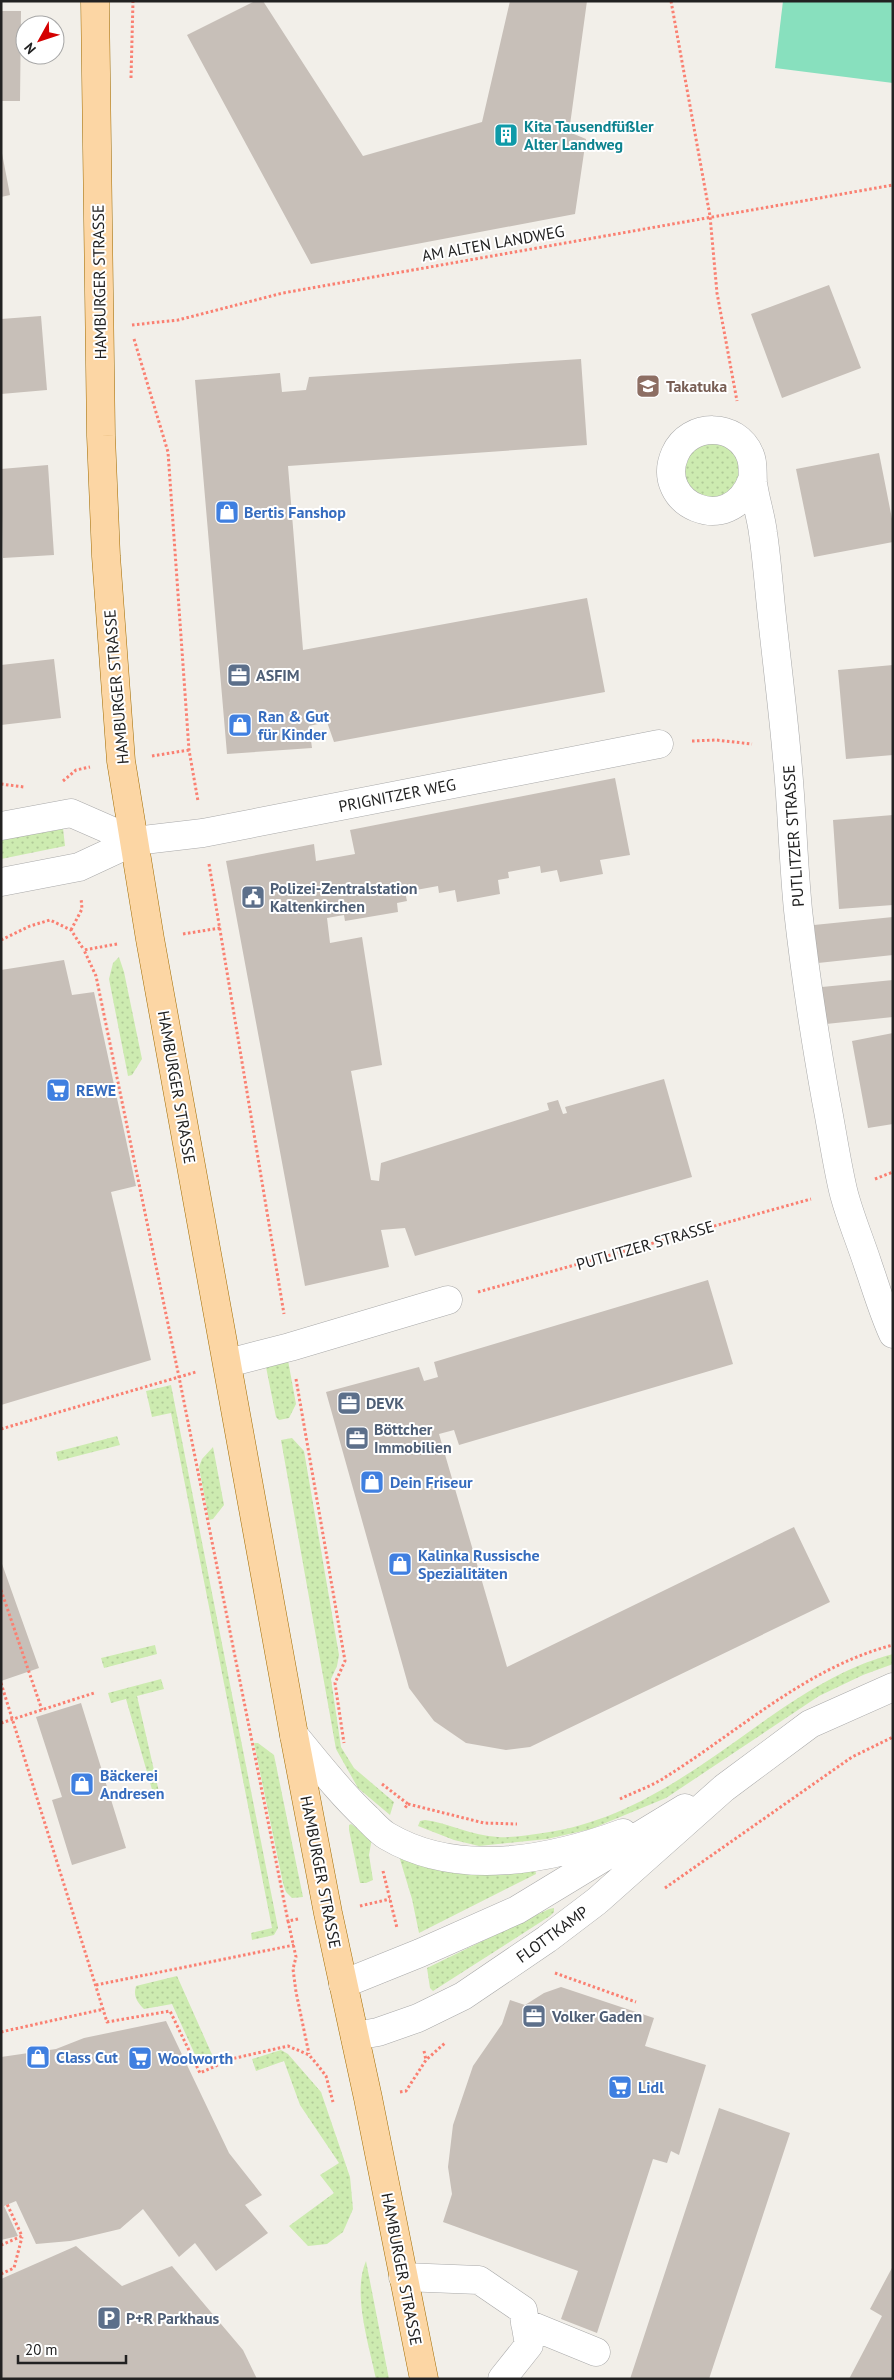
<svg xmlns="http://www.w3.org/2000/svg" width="894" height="2380" viewBox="0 0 894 2380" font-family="'PT Sans',sans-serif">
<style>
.grass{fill:url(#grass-dots)}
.pitch{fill:#88e0be}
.building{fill:#c7bfb8}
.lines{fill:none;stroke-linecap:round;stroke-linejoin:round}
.minor-casing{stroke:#a9a9a9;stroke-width:29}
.major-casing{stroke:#a06b00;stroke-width:29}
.path{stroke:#fa8072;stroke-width:3;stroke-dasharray:2.5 2.5;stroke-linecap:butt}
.minor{stroke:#fff;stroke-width:28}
.major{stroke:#fcd6a4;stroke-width:28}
.labels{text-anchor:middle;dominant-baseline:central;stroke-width:4;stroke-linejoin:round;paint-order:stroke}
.culture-label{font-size:16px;font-weight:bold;fill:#0d838f;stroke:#fff;text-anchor:start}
.street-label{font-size:16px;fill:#222;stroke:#fff}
.education-label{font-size:16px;font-weight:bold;fill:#785e54;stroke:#fff;text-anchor:start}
.shop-label{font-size:16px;font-weight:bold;fill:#366cbe;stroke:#fff;text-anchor:start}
.service-label{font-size:16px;font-weight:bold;fill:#4e5e75;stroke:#fff;text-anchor:start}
</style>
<defs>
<pattern id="grass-dots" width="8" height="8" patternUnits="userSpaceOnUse" patternTransform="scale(1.25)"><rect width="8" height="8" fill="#cdebb0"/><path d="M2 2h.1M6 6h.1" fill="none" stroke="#b0c997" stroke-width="1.8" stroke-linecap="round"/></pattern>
</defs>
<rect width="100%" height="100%" fill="#f2efe9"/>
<path class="grass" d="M737 438 743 498 683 500 682 442Z
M63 828 65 846 1 859V841L19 834Z
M119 957 124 972 142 1059 132 1075 128 1076 109 979 113 963Z
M287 1355 296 1404 289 1418 279 1420 276 1417 266 1367Z
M171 1385 278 1928 274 1935 252 1940 251 1933 272 1928 171 1413 152 1417 146 1391Z
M117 1436 120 1445 58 1461 56 1452Z
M292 1438 304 1451 339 1655 337 1666 331 1679 341 1747 354 1768 394 1802 390 1815 358 1788 336 1749 281 1440Z
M213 1447 224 1505 213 1519 209 1520 199 1467 202 1459Z
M155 1645 157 1654 104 1668 101 1658Z
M893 1654V1664L863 1675 819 1696 666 1798 591 1829 547 1839 479 1846 454 1840 418 1826 420 1821 425 1820C449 1823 472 1836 498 1837 512 1838 528 1835 543 1833 625 1822 691 1773 757 1726 798 1697 843 1667 893 1654Z
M161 1679 164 1689 137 1696 159 1792 153 1793 126 1699 111 1703 108 1693Z
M254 1743H258L274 1755 303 1897 292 1898 286 1892 283 1883Z
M351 1824 372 1838 369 1855 373 1880 366 1883H360L349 1830V1825Z
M399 1856 535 1869 536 1874 419 1933 412 1899Z
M554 1908V1912L550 1916 433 1991 430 1988 427 1968 549 1909Z
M177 1976 214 2059 205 2063 197 2059 172 2004 144 2009C137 2002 133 1996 136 1986Z
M281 2050 288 2054 321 2092 350 2177 353 2209 343 2232 327 2244 308 2246 289 2226 334 2193 320 2175 339 2163 300 2105 284 2061 256 2071 252 2059Z
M366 2261 389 2379H376C369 2344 352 2293 366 2261Z"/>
<path class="pitch" d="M783 1H893V83L775 68Z"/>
<path class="building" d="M255 1H263L363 156 482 122 510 1H587L569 132 586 139 575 214 311 264 187 35Z
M1 11H21L20 101H1Z
M1 148 10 195 1 197Z
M829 285 861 368 782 398 751 314Z
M41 316 47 390 1 394V319Z
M581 359 587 445 288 466 303 650 587 598 605 692 334 742 327 722 309 726 312 748 227 754 195 380 280 373 282 392 306 390 309 377Z
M879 453 893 524V542L814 557 796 469Z
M48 465 54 555 3 558 1 469Z
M54 659 61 718 1 725V665Z
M893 665V755L846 759 838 670Z
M615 778 630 855 600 860 603 874 560 882 557 870 541 873 540 866 508 872 509 878 498 880 500 894 457 902 455 890 439 893 438 886 405 892 407 901 397 903 398 912 345 921 344 915 327 918 330 943 362 937 382 1065 351 1071 371 1180 379 1181 381 1163 549 1110 547 1103 558 1100 563 1114 567 1113 565 1107 664 1079 692 1177 415 1256 405 1228 381 1230 389 1267 305 1286 226 861 314 844 316 861 355 854 350 830Z
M893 815V905L839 909 833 820Z
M893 917V955L818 963 814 925Z
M64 960 72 995 94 992 136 1186 111 1192 151 1360 1 1405V970Z
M893 980V1017L826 1024 822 987Z
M893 1033V1124L868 1128 852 1041Z
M708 1280 733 1364 459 1445 454 1430 439 1434 507 1667 794 1527 830 1602 530 1747 506 1750 466 1743 434 1721 409 1688 326 1392 419 1367 424 1381 438 1377 434 1362Z
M1 1561 39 1668 1 1681Z
M81 1703 126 1848 72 1865 52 1800 62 1797 36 1717Z
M561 1987 654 2018 645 2046 706 2065 679 2155 671 2151 667 2163 653 2159 597 2333 561 2319 578 2271 443 2222 452 2194 448 2167 453 2125 473 2066 502 2024 510 2000 525 2005 544 1993Z
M166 2021 229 2153 262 2195 245 2205 268 2233 216 2271 195 2243 179 2257 143 2209 120 2229 70 2241 36 2244 16 2201 4 2206 18 2236 1 2240V2057L56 2049 84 2038Z
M719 2108 790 2133 709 2379H630Z
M76 2246 122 2286 172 2266 243 2350 257 2379H1V2279Z
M893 2266V2379H849L882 2316 870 2309Z"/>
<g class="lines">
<g class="minor-casing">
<path id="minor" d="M752 480C730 539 653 504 675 454 689 422 737 422 750 455 754 464 752 473 753 483 755 499 761 516 763 533 767 560 769 589 772 617 777 664 783 711 787 758 792 808 793 859 798 910 805 974 815 1038 826 1100 832 1130 836 1160 843 1190 849 1215 860 1240 868 1265 876 1288 883 1312 893 1334
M1 826 71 813 135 841
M1 882 79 867 135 841 203 833 659 744
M228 1363 290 1347 448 1300
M294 1735C318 1764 340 1793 367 1818 373 1824 380 1832 387 1836 458 1878 550 1860 623 1833
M343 1984 420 1953 517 1910 685 1808
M355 2036 378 2032 418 2018 463 1996 547 1939 597 1901 724 1788 810 1724 893 1687
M403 2277 479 2280 523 2310 529 2345 502 2379
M525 2323 596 2352"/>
</g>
<g class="major-casing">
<path id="major" d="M95 1 101 436 106 556 121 761 150 939 294 1735 328 1913 368 2098 424 2379"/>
</g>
<path class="path" d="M671 1 710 216 717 293 737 401
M131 78 133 1
M132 325 178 320 283 293 893 185
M134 339 168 452 189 750 198 801
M692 741 716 740 752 744
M152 756 189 750
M63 781 76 770 90 767
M1 784 24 787
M209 864 284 1314
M71 930 82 909 81 898
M183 934 220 928
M1 940 30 926 50 920 71 930 84 950
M117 944 84 950 96 976 179 1377 288 1921
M875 1179 893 1172
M478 1292 811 1199
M296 1379 345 1661 335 1683 344 1743
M1 1429 196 1372
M1 1590 42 1710
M1 1683 107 2022 170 2011 200 2073 231 2059 288 2046 309 2055 316 2063 326 2076 333 2102
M1 1723 94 1693
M382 1784 408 1804 404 1809
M620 1799C634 1792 650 1787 664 1778 738 1732 807 1667 893 1645
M408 1804 484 1823 517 1824
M383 1871 397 1928
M665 1888 852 1757 893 1737
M360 1906 390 1899
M298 1919 288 1921 296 1957 293 1969 296 1992 309 2054
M555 1973 636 2002
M96 1985 294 1945
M1 2032 104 2009
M424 2051 426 2060
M400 2092 406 2091 426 2060 445 2043
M1 2245 22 2236 7 2204
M1 2274 14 2268 22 2237"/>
<use href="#minor" class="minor"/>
<use href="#major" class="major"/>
</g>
<defs>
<g id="building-square" transform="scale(1.25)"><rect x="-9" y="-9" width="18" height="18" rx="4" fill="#0f9aa8" stroke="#fff"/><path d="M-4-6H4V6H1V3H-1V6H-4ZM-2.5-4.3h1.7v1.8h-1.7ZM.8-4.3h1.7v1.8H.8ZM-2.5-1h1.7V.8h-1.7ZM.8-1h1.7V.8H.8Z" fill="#fff"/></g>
<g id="school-square" transform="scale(1.25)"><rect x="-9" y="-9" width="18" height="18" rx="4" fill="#8d6e63" stroke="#fff"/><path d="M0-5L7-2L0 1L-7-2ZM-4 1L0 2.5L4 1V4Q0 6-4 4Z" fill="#fff"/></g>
<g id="shop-square" transform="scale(1.25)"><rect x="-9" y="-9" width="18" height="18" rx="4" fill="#3f7fe0" stroke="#fff"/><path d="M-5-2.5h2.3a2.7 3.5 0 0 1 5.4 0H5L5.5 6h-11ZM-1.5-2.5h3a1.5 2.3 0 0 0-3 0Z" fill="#fff"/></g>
<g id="office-square" transform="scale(1.25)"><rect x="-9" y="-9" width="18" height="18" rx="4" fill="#5c6f8a" stroke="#fff"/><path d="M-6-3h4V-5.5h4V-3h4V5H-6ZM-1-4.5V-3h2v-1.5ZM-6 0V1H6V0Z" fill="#fff"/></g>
<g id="civic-square" transform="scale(1.25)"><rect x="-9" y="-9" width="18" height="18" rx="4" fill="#5c6f8a" stroke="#fff"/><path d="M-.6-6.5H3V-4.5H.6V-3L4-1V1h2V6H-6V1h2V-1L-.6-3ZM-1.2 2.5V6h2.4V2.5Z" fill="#fff"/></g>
<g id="supermarket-square" transform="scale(1.25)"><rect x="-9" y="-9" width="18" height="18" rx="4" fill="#3f7fe0" stroke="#fff"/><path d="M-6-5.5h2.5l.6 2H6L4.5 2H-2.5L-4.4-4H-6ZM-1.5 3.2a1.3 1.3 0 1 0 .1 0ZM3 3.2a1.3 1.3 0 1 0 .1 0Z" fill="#fff"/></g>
<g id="parking-square" transform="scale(1.25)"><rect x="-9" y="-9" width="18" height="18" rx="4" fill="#5c6f8a" stroke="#fff"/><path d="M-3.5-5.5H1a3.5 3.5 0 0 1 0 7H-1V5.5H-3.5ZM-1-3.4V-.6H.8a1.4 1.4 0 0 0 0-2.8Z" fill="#fff"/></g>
</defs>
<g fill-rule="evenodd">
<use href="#building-square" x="506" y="135"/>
<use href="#school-square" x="648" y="386"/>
<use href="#shop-square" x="227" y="512"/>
<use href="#office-square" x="239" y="675"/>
<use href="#shop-square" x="240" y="725"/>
<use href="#civic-square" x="253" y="897"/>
<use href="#supermarket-square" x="58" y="1090"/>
<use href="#office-square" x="349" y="1403"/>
<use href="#office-square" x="357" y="1438"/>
<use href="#shop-square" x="372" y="1482"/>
<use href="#shop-square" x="400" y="1564"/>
<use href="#shop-square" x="82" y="1784"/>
<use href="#office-square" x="534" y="2016"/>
<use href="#shop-square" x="38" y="2057"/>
<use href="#supermarket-square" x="140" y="2058"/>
<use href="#supermarket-square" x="620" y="2087"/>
<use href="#parking-square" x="109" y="2318"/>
</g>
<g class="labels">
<g class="culture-label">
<text x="524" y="126">Kita Tausendfüßler<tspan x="524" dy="18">Alter Landweg</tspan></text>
</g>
<g class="street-label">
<text transform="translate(493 243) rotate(-10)">AM ALTEN LANDWEG</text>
<text transform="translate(99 282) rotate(-91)">HAMBURGER STRASSE</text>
<text transform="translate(116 687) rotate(-95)">HAMBURGER STRASSE</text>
<text transform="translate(397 795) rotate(-11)">PRIGNITZER WEG</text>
<text transform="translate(793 836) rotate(-94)">PUTLITZER STRASSE</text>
<text transform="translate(177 1087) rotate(80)">HAMBURGER STRASSE</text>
<text transform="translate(645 1245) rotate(-16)">PUTLITZER STRASSE</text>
<text transform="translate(321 1872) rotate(79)">HAMBURGER STRASSE</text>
<text transform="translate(552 1934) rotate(-36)">FLOTTKAMP</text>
<text transform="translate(402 2269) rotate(79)">HAMBURGER STRASSE</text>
</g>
<g class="education-label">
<text x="666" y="386">Takatuka</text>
</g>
<g class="shop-label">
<text x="244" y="512">Bertis Fanshop</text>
<text x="258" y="716">Ran &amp; Gut<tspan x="258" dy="18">für Kinder</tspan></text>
<text x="76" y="1090">REWE</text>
<text x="390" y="1482">Dein Friseur</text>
<text x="418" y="1555">Kalinka Russische<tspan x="418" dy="18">Spezialitäten</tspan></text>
<text x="100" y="1775">Bäckerei<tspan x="100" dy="18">Andresen</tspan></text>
<text x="56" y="2057">Class Cut</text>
<text x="158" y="2058">Woolworth</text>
<text x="638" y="2087">Lidl</text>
</g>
<g class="service-label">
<text x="256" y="675">ASFIM</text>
<text x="270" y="888">Polizei-Zentralstation<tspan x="270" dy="18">Kaltenkirchen</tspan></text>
<text x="366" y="1403">DEVK</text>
<text x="374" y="1429">Böttcher<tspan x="374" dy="18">Immobilien</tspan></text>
<text x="552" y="2016">Volker Gaden</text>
<text x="126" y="2318">P+R Parkhaus</text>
</g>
</g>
<rect width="894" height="2380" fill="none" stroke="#222222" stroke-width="5"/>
<g transform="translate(40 40) rotate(230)"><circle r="24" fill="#ffffff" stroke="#a7a7a7"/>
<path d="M0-4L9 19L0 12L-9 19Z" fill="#d40000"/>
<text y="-8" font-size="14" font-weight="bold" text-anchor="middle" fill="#222222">N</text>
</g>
<path d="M18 2355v8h108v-8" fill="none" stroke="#222222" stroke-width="2.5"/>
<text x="25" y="2355" font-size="15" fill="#222222" stroke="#ffffff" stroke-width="4" paint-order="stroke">20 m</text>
</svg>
